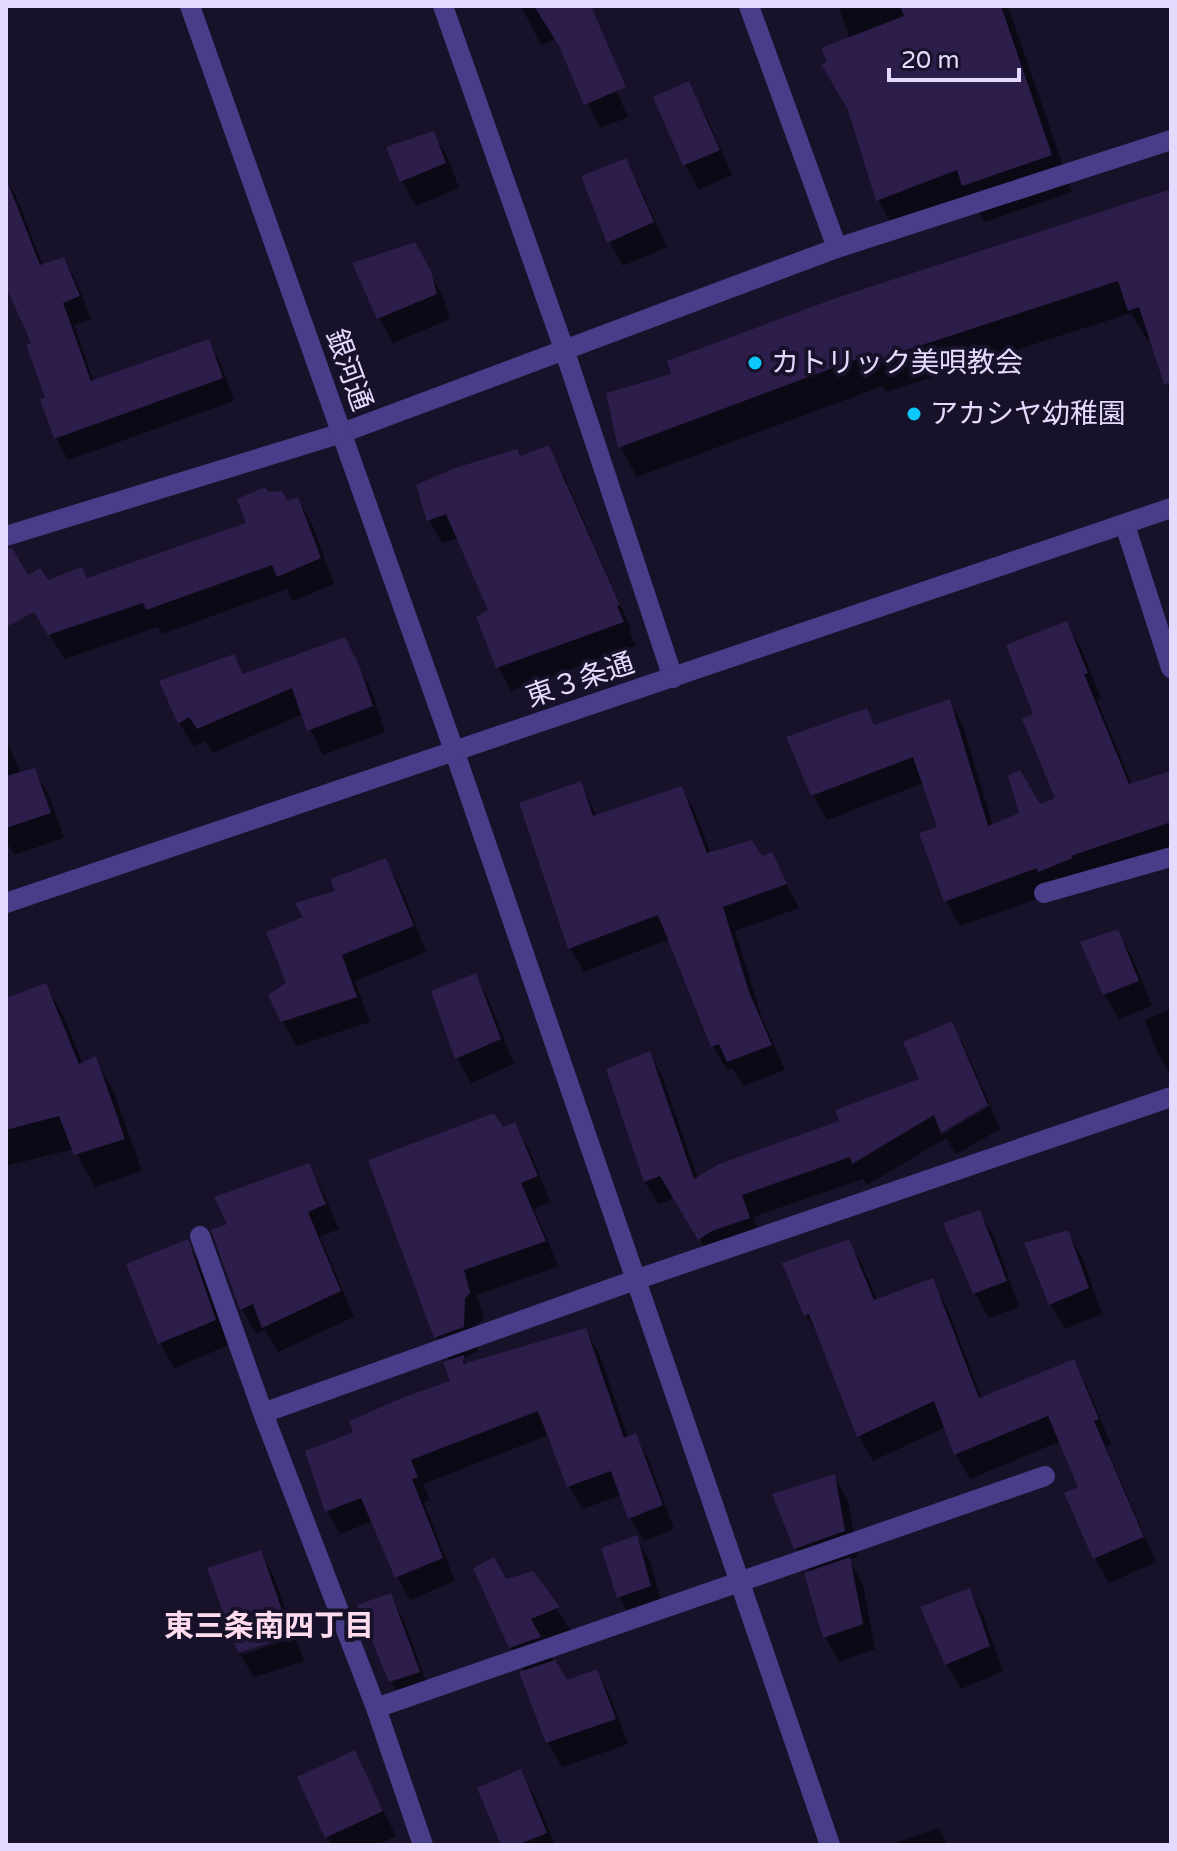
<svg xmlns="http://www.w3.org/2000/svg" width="1177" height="1851" viewBox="0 0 1177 1851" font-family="'Varela Round','Noto Sans JP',sans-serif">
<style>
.shadow{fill:#0007}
.building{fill:#2c1d4a}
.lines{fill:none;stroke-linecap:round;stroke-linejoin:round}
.minor{stroke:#483d88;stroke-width:20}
.tertiary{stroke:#483d88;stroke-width:20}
.poi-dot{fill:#0ac8fb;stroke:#18112a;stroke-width:3}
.labels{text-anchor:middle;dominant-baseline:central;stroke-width:8;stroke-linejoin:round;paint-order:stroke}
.poi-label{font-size:28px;fill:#e3dafe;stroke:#18112a;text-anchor:start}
.street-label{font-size:28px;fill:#e3dafe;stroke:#18112a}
.neighbourhood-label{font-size:30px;font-weight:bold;fill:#fedcee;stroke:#18112a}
</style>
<rect width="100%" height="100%" fill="#18112a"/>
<path class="shadow" d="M521 6H579L628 117 600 128 556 39 541 45Z
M838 6H1008L1072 192 985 222 977 208 899 237 878 200 851 112 830 63 850 39Z
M694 95 708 120 732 175 699 190 685 165 660 108Z
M433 133 448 158 459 188 416 206 402 181 389 148Z
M625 161 639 185 667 247 623 266 609 242Z
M6 179 16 196 43 266 64 259 76 281 91 319 74 325 94 382 208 342 221 364 234 401 68 460 56 438 33 345 6 269Z
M1171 191V395L1151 339 1147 340 1131 313 886 392 883 386 637 477 620 447 674 376Z
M414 244 444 299 450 319 393 343 379 318 355 264Z
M548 448 562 471 631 629 629 630 636 646 511 691 498 667 491 610 458 538 442 543 429 520 520 458Z
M298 499 312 524 334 584 293 601 287 589 162 634 158 627 65 659 37 616 88 580 249 524Z
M1066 624 1081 648 1101 698 1097 700 1132 785 1171 778V852L960 926 946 901 940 828 924 783 827 820 813 795 866 711 875 727 949 701 963 726 993 826 1057 799 1036 716Z
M345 639 372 692 385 732 323 755 303 714 213 753 205 741 194 747 179 723 233 657 244 676Z
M6 739 21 774 34 770 49 795 64 838 14 855 6 841Z
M580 783 597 817 682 788 695 812 711 854 761 858 771 854 799 908 735 931 762 1018 785 1070 743 1086 732 1068 727 1070 713 1046 670 939 584 972 570 948 521 804Z
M385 861 400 885 426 952 355 981 370 1022 297 1046 282 1021 289 984 306 918Z
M1117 931 1132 956 1152 1006 1119 1019 1104 994 1083 943Z
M475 976 489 1001 514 1064 471 1083 457 1058Z
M45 985 64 1017 83 1065 95 1059 113 1090 142 1171 95 1187 74 1149 6 1166V1000Z
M1171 1009V1075L1157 1052 1145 1020Z
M952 1023 964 1046 989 1103 941 1130V1135L990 1106 1000 1129 956 1154 946 1138 867 1185 863 1179 753 1217 762 1241 713 1261 675 1198 658 1204 645 1182 608 1070 649 1053 662 1076 698 1179 841 1122 921 1080Z
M514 1125 529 1149 550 1202 534 1209 558 1266 477 1295 484 1318 478 1324 477 1352 463 1358 467 1365 585 1330 599 1353 628 1438 635 1435 648 1458 674 1529 644 1541 630 1518 622 1495 582 1509 569 1486 549 1435 423 1484 430 1500 424 1503 455 1581 410 1600 397 1577 373 1521 340 1534 327 1511 356 1433 452 1382 450 1362 436 1337 502 1130Z
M308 1165 322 1190 339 1229 320 1237 354 1317 278 1352 265 1330 256 1334 242 1309Z
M979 1212 994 1237 1019 1307 989 1318 975 1293 945 1224Z
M1067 1232 1082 1257 1102 1314 1065 1329 1050 1304Z
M848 1241 863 1266 877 1301 932 1280 946 1305 982 1399 1073 1362 1087 1386 1111 1445 1106 1447 1156 1562 1109 1583 1095 1558 1067 1494 1081 1488 1061 1441 970 1479 956 1454 946 1427 873 1461 859 1436 821 1340 806 1315 785 1264Z
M187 1242 201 1267 229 1345 174 1368 160 1343Z
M834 1476 848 1501 858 1557 849 1560 863 1584 875 1649 839 1662 825 1637 810 1573 796 1548 775 1495Z
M636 1537 650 1562 664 1611 633 1622 619 1597Z
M260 1552 274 1577 294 1633 241 1650V1655L295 1637 304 1661 254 1677 239 1653 209 1570Z
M532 1573 572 1632 543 1644 567 1683 596 1671 610 1696 628 1744 562 1767 548 1743 521 1674 525 1672 511 1647 505 1581Z
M969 1590 983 1615 1003 1671 961 1689 947 1665 923 1609Z
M390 1596 404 1621 432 1698 405 1706 391 1681Z
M354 1753 396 1836 377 1845H331L327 1837Z
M520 1772 535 1797 555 1845H503Z
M939 1828 948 1845H898L897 1842Z"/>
<path class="building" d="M534 6H591L626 87 584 105 559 46Z
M900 6H1001L1052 155 962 186 957 170 876 201 848 110 821 64 827 62 821 48 904 16Z
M689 81 720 150 683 166 653 97Z
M434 131 446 163 400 182 386 147Z
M626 158 654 222 607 243 581 176Z
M8 183 40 265 64 257 80 296 63 303 91 381 209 339 223 378 54 439 40 399 45 398 26 345 31 343 6 287V184Z
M1171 189V383L1164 384 1139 307 1128 311 1118 281 867 363 865 356 618 448 606 393 671 374 667 361 836 298Z
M415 242 431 271 437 294 377 319 352 263Z
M549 445 620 605 617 606 624 622 496 668 476 617 488 610 446 514 427 521 416 485 455 468 517 449 520 456Z
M265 487 269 492 282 491 288 501 298 497 321 558 277 577 272 565 146 610 143 603 48 635 34 612 6 627V549L12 548 28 575 40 568 48 580 82 567 87 578 246 523 237 499Z
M1067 621 1088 673 1084 674 1129 784 1171 771V822L1071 856 1073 858 1038 872 1037 868 944 902 919 833 937 827 913 757 811 796 786 737 867 708 874 725 950 699 988 826 1019 813 1008 776 1020 770 1040 804 1055 798 1022 719 1033 714 1006 645Z
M345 637 359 665 373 706 307 731 292 688 197 729 189 717 178 724 159 681 234 654 243 674Z
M35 768 51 813 6 828V776Z
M581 781 593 816 682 786 707 853 752 840 762 856 772 852 787 884 723 907 749 992 772 1045 727 1062 719 1044 711 1047 658 915 568 949 519 803Z
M386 858 414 926 342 955 357 997 281 1022 268 995 286 983 266 932 303 917 295 903 335 891 330 879Z
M1118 929 1139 981 1103 995 1080 942Z
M476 973 501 1039 455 1059 431 991Z
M46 983 79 1064 96 1056 125 1139 74 1155 59 1116 6 1130V998Z
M952 1021 988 1105 941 1133 934 1115 852 1164 850 1157 742 1195 750 1218 712 1231 698 1240 660 1176 644 1182 606 1069 650 1051 694 1179 719 1164 839 1121 835 1110 919 1079 903 1042Z
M494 1113 503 1127 515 1122 538 1176 521 1183 546 1241 464 1270 470 1293 465 1298 464 1327 434 1338 368 1160Z
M309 1163 326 1204 308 1212 341 1291 262 1328 253 1304 240 1310 211 1230 227 1224 214 1197Z
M980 1210 1007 1281 973 1294 943 1223Z
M1068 1230 1089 1288 1049 1305 1024 1243Z
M188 1239 216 1320 158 1344 126 1264Z
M849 1239 874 1300 933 1278 979 1398 1074 1359 1099 1419 1094 1421 1144 1537 1093 1559 1064 1493 1078 1487 1048 1416 954 1455 934 1401 857 1437 809 1314 804 1316 782 1263Z
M586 1328 624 1438 636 1433 663 1505 628 1519 611 1471 567 1487 538 1411 411 1460 418 1477 412 1479 443 1558 395 1578 361 1498 325 1512 305 1451 353 1432 349 1421 402 1398 450 1381 443 1362 464 1355 463 1364Z
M835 1474 845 1531 794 1549 772 1494Z
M637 1535 651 1586 617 1598 601 1548Z
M261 1550 291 1636 238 1653 207 1568Z
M494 1557 506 1579 533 1571 560 1607 531 1619 541 1637 509 1648 473 1568Z
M850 1557 863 1624 823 1638 804 1573Z
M970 1588 990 1646 945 1665 920 1607Z
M391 1593 420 1672 389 1682 357 1605Z
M555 1660 567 1680 597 1669 616 1719 546 1743 519 1672Z
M355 1750 383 1811 325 1838 297 1777Z
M521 1769 547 1833 517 1845H501L477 1788Z"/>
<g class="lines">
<path class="minor" d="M443 6 564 349 673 678
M749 6 837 248
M1125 525 1171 668
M6 536 342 433 837 248 1171 140
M455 753C579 1117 707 1480 830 1845
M1044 893 1171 857
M200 1236 263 1413
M376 1708 1045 1476
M423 1845 376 1708 263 1413 635 1280 1171 1097"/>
<path class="tertiary" d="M190 6 455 753
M6 903 1171 508"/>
</g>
<g class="poi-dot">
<circle cx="755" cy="363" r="8"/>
<circle cx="914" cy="414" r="8"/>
</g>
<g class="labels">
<g class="poi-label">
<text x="771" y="363">カトリック美唄教会</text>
<text x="930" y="414">アカシヤ幼稚園</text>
</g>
<g class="street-label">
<text transform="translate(349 370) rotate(70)">銀河通</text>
<text transform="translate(580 680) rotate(-19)">東３条通</text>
</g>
<g class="neighbourhood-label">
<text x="269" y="1626">東三条南四丁目</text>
</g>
</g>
<rect width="1177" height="1851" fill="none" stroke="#e3dafe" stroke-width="16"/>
<path d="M889 68v12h130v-12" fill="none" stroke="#e3dafe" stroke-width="4"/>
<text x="901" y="68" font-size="24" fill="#e3dafe" stroke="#18112a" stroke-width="6" paint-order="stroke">20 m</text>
</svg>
